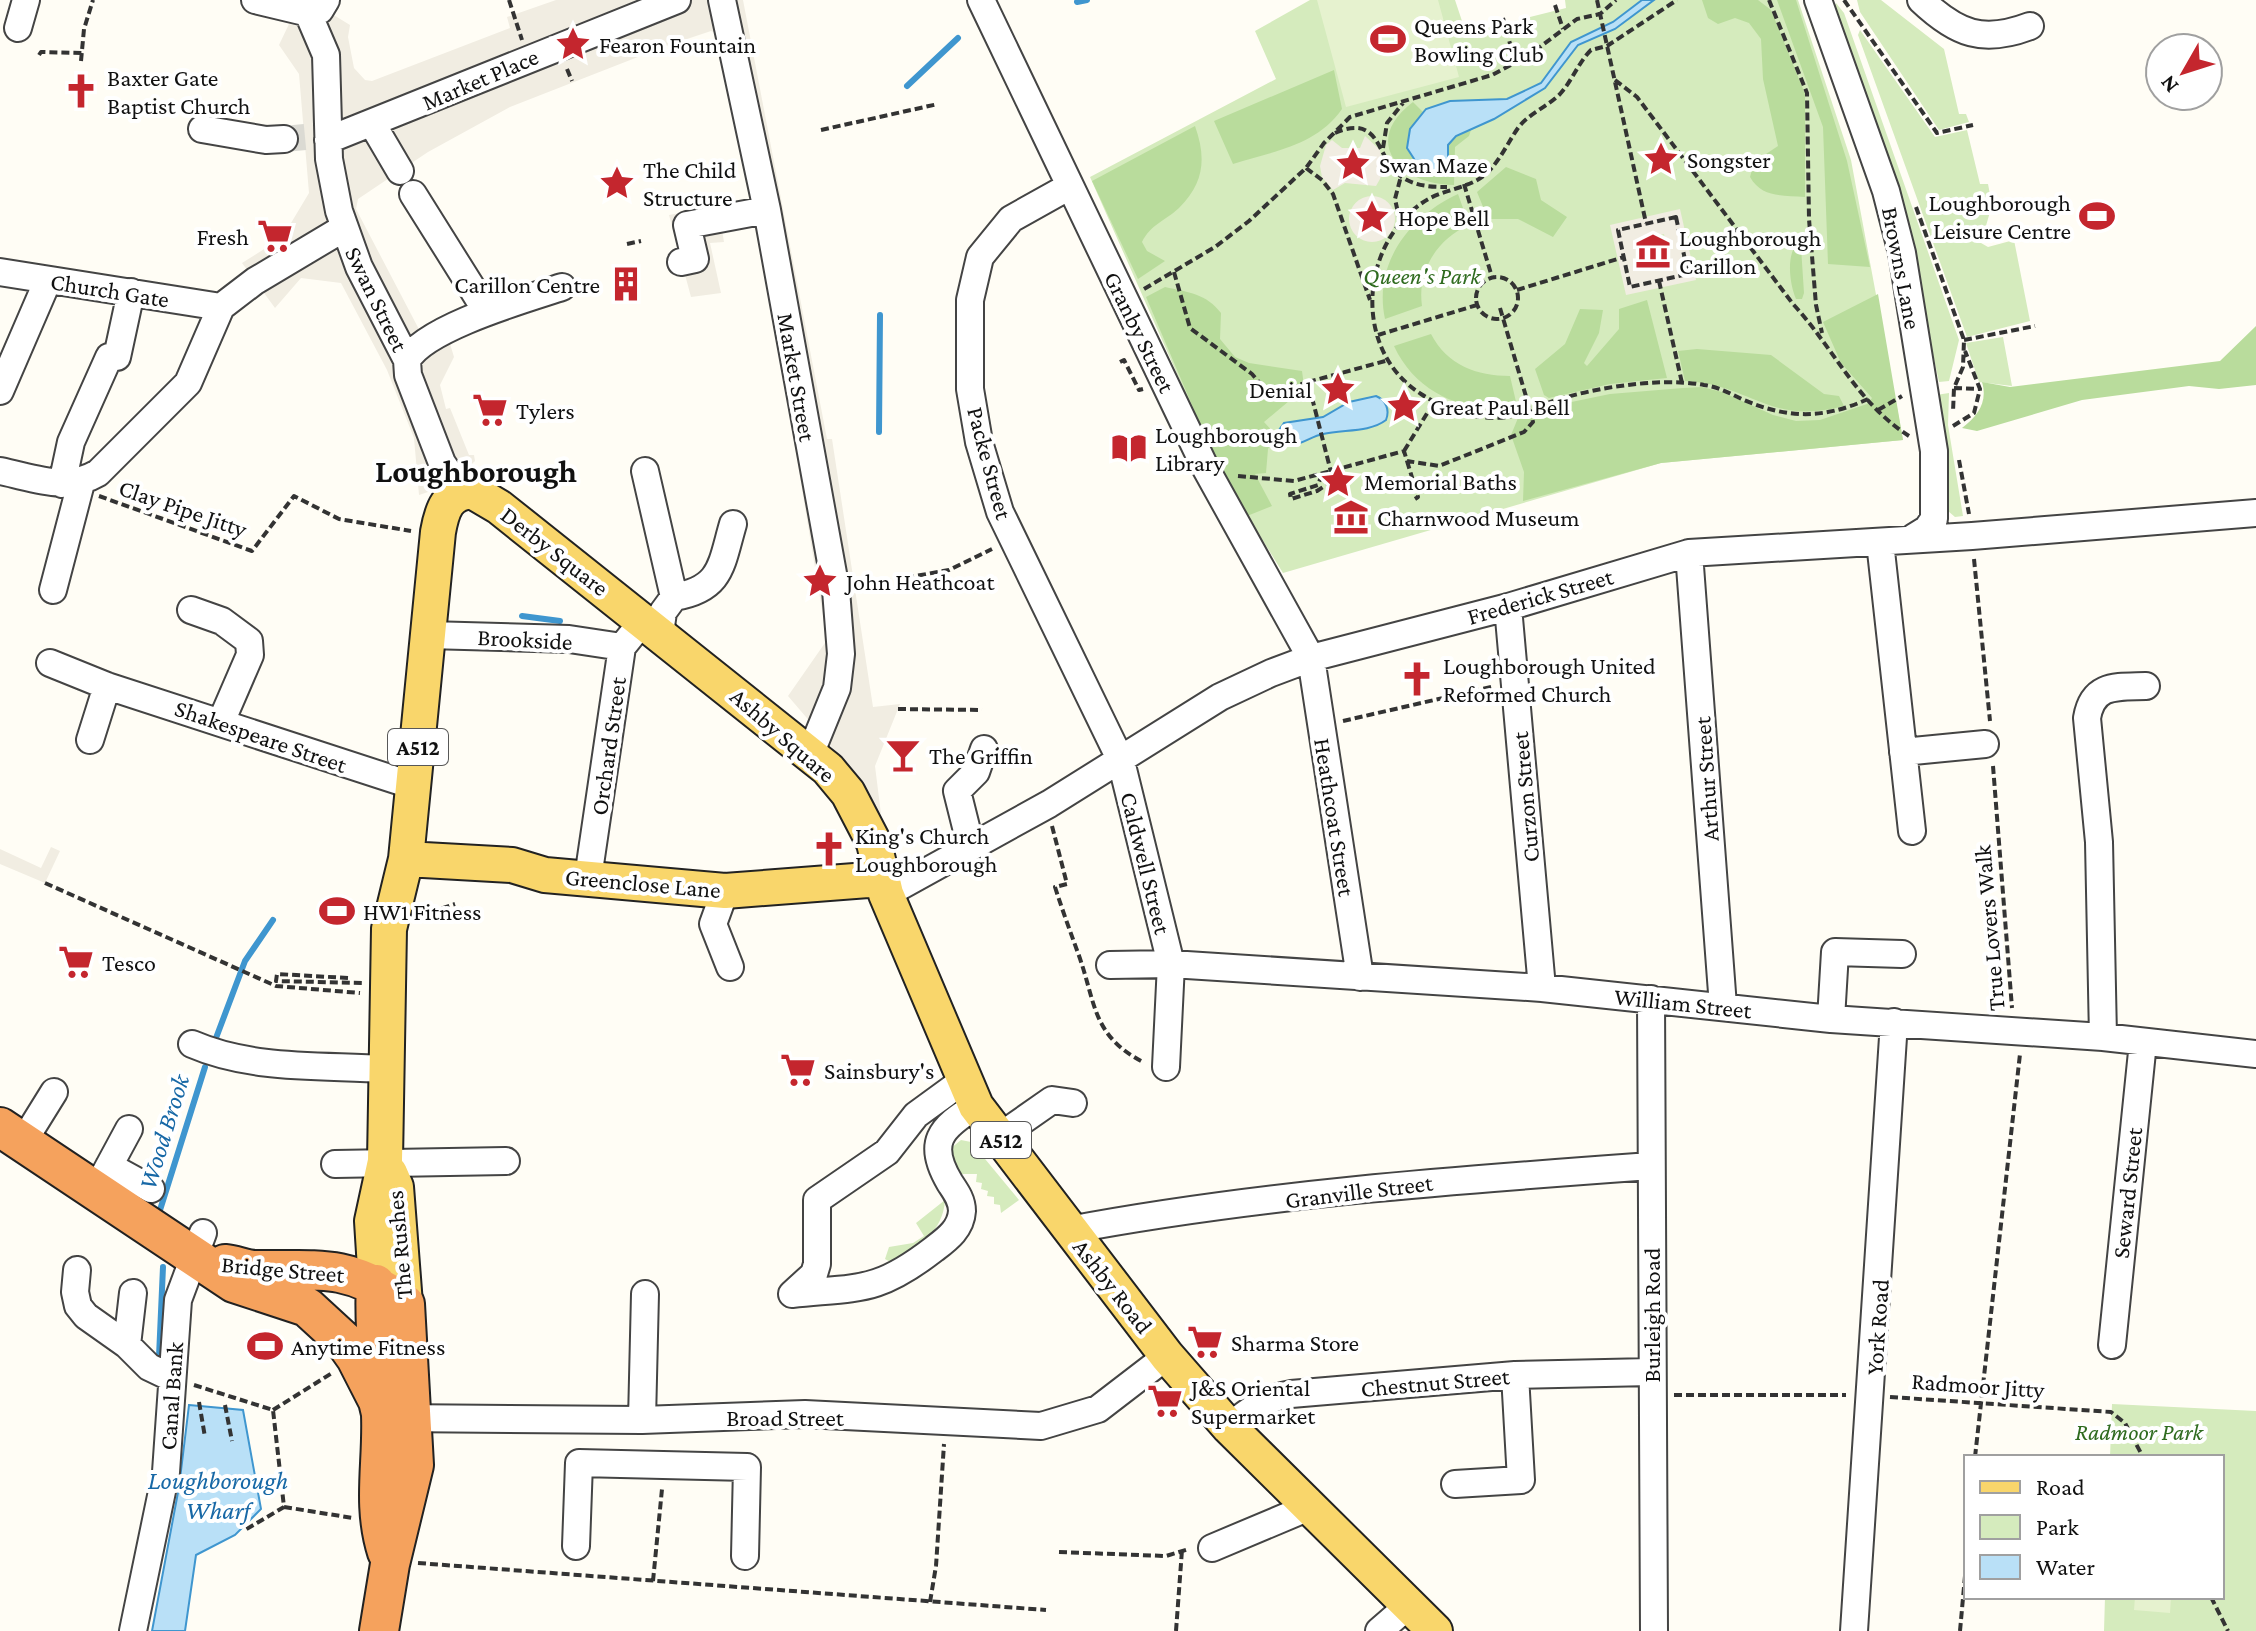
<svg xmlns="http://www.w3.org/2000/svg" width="2256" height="1631" viewBox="0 0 2256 1631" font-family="'Crimson Pro',serif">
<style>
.green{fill:#d5ebbd}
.forest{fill:#b9dc9c}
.pitch{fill:#e6f2cf}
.plaza{fill:#f1ede2;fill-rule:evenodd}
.water{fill:#b9e0f7;stroke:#3f96cf;stroke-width:2}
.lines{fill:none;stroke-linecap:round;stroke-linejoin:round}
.stream{stroke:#3f96cf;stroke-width:6}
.minor-tunnel{stroke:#dbdad3;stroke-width:26;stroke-dasharray:26 13;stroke-linecap:butt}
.minor-casing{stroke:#444;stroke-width:30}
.major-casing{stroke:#222;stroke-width:38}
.highway-casing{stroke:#222;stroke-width:42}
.path{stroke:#333;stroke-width:4;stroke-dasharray:8 4;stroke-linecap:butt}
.minor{stroke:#fff;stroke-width:26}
.major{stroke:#f9d66b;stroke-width:34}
.highway{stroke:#f5a25d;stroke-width:38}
.labels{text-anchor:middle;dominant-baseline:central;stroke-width:8;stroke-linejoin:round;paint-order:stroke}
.shield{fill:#fff;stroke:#585858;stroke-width:2}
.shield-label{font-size:22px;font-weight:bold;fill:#111}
.poi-label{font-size:24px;fill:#111;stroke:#fff;text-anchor:start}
.street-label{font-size:24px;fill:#111;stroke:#fff}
.park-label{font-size:24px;font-style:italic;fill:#2f6b1f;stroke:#fff}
.water-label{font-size:26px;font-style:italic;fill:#1768a6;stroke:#fff}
.district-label{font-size:32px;font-weight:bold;fill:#111;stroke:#fff}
</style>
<rect width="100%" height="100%" fill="#fffdf5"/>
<path class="green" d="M1310 0H1455L1466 33 1566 8 1565 0H1798L1851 160 1903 440 1661 463 1283 573 1221 473 1090 177 1276 79 1255 31Z
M1857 0H1881L1944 49 1959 114H1966L1969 122 1939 130 1860 12Z
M1836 3 1844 13 1959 340 1949 381 1939 382 1922 303 1833 10Z
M1860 30 1935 137 1967 130 1980 184H1988L1992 205 1981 243 1988 247 2014 240 2030 321 1967 337 1858 35Z
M2003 337 2012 386 1979 382 1966 343Z
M1949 393 1948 425 1963 516 1955 517 1948 511 1936 395Z
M961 1140 971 1142 1019 1200 1001 1213 1000 1205 994 1204V1197L987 1196 988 1191 981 1189 982 1183 976 1182 977 1174H957L950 1149Z
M945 1200C943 1233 918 1245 894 1264L885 1259 889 1247 913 1243 924 1236 916 1223Z
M2112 1404 2256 1411V1631H2104L2105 1597H2222V1457H2110Z"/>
<path class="forest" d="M1702 0H1758L1771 10 1805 94V197C1782 195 1762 198 1750 177L1754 162 1778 146 1763 79 1761 39 1749 23 1735 18 1718 24 1708 18Z
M1777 0H1796L1847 161 1870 267 1828 264 1823 127Z
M1334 70 1342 109C1316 146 1274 151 1233 164L1214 121Z
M1413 102 1426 115 1472 127 1469 136 1455 147 1454 185C1400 185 1360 142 1413 102Z
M1195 126C1206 157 1205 182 1179 208 1165 221 1151 224 1142 242L1147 251 1165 261 1138 279 1092 181Z
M1506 167 1536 179 1541 200 1567 217 1553 237 1518 219H1488L1477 192Z
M1458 194 1469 225C1437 239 1417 271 1422 306L1385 319C1373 263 1410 216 1458 194Z
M1801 247 1804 293 1802 299H1796C1790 285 1787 261 1794 248Z
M1165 287C1188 292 1207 294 1221 313L1220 339 1235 357 1249 363 1302 371 1305 393 1295 396 1264 422 1276 435 1268 449 1266 473 1255 474 1272 506 1247 516 1221 473 1146 297Z
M1878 294 1903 440 1661 463 1523 501 1524 472 1511 435 1518 418 1552 406 1610 394 1683 388 1702 387 1722 392 1773 415 1796 421 1820 420 1867 404 1872 398 1841 363 1823 322Z
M1647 300 1667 378 1610 384 1549 398 1544 395 1535 369 1565 344 1580 309 1603 310 1599 333 1584 363 1587 366 1619 329V309Z
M2256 326V385L2219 389 2189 386 2082 400 1977 431 1962 428C1978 416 1988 402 1982 382L2010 387 2220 361Z
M1431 334C1447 365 1477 376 1510 376L1517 406C1467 415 1416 394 1394 346Z
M1697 349 1771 355 1824 394 1839 396 1844 406C1769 426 1751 384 1685 381L1678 351Z"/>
<path class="pitch" d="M1317 0H1438L1459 77 1346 107Z
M2135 1597H2171L2170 1613 2134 1610Z"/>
<path class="plaza" d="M556 0H743L827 439H832L873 707 900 704 875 766 881 814 842 759 788 696 827 640 758 224 722 230 724 242 710 243 721 293 691 297 669 215 754 199 718 34 711 31 666 46 510 107 428 152 358 199 356 209 423 337 408 346 441 484 437 489 419 495 414 438 387 370 341 283 301 278 275 308 242 263 272 244 288 228 309 193 299 74 279 45 289 24 306 28 332 14 350 25 348 37 354 68 365 80 372 81 510 28 507 17Z
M1365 136 1380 150 1383 169 1380 179 1376 186 1345 183 1333 190 1322 177 1320 166 1326 145 1332 140 1342 148H1360Z
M1349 219a23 23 0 1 1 46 0a23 23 0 1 1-46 0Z
M1680 209 1696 280 1626 295 1610 225ZM1664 234 1670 263 1642 269 1636 240Z
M448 337 454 357 440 385 446 409 450 408 469 455H474L475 461 459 476 416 361Z
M51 847 60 851 45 883 0 864V849L41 868Z"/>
<path class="water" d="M1642 0H1654L1615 29 1578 45 1545 88 1494 119 1456 136 1448 145V162L1440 171 1430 172 1420 168 1407 148 1410 129 1426 109 1450 101 1507 99 1541 83 1571 42 1613 22Z
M1376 396C1386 400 1390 410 1386 420 1369 433 1343 429 1323 434 1312 436 1303 444 1292 445 1284 446 1287 446 1280 442L1277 433 1284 423 1323 417 1349 402Z
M189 1405 243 1410 261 1509 235 1535 196 1555 185 1631H152L179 1487Z"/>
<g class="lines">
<path class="stream" d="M1077 2 1087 0
M907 86 958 38
M879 432 880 315
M522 616 560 621
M216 1038 245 961 273 920
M160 1210 205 1067
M159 1357 163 1267"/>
<path class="minor-tunnel" d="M284 139 305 137"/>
<g class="minor-casing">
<path id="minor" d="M255 0 305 12 320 10 326 0
M722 0 767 210 836 590 841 654 837 688 811 752
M981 0 1205 467 1311 658 1360 977
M1818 0 1886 191 1902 253 1934 451V519L1927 529 1914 537
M1921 0C1957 34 1983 44 2030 26
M308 13 326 55 329 159 339 211 359 267 407 360 408 375 442 463 462 492
M18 28 26 0
M373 125 400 171
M202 129 266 140 284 139
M328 140 677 0
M1070 186 1011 219 980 257 970 300V389L979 442 1000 512 1121 761 1171 964 1166 1067
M413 194 487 312
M681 262 695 259 687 225 767 210
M0 272 221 307
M407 360C426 327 526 299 562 287
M0 391 48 280
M0 471C35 478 66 492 98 473L188 383 221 307 255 281 344 228
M645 471 674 597
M62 484 71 442 109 357H117L131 292
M1880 542 1912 831
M1689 553 1723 1006
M53 590 81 483
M1508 607 1542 988
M191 610 222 621 249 641 250 655 221 722
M660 634 663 612 674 597C722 589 721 565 733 524
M428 635 569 639 622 647
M50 663 107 686 414 786
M90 740 107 686
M1903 752 1985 744
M971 847 957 791 976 772 984 749
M588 878 622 647 643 621
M725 891 713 924 730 967
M886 894 1049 804 1220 697 1271 673 1311 658 1508 607 1689 553 1972 536 2256 513
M1110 965 1171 964 1542 988 1831 1019 2103 1037 2256 1054
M1651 999 1654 1631
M1831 1019 1835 952 1902 954
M2103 1037 2099 842 2087 718C2093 683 2117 687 2146 686
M192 1044C252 1070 321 1065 385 1069
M964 1080 916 1115 887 1152 817 1200V1264L814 1274 792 1294C860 1287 877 1293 934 1249 947 1239 961 1229 962 1211 962 1200 956 1192 950 1183 926 1143 940 1128 976 1106
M999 1137 1052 1100 1073 1103
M23 1142 54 1092
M335 1164 506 1161
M109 1166 151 1189
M95 1192 129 1129
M1069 1230C1261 1194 1457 1180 1651 1166
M77 1270 75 1292 78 1306 86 1316 127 1345 149 1367 172 1378
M127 1345 133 1293
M2112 1345 2143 1042
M395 1418 642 1420 805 1414 1041 1426 1098 1409 1167 1356
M642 1420 645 1294
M1229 1427C1248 1411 1266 1398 1291 1394L1515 1375 1651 1372
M1455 1484 1521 1480 1515 1375
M576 1546 579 1463 747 1467 745 1556
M1212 1548 1307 1508
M133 1631 166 1472 178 1300 203 1233
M1379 1631 1409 1605
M1854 1631 1894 1022"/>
</g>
<g class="major-casing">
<path id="major" d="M406 859 512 865 545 875 725 891 881 879
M390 1173 396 1187 405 1304
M376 1284 372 1221 385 1161 389 929 406 859 438 532C442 510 447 493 472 491L499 507 828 769 848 793 874 843 886 894 976 1106 1167 1356 1229 1427 1435 1631"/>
</g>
<g class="highway-casing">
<path id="highway" d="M0 1127 234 1283 307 1307 344 1341 356 1358 378 1401 382 1418
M225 1264C236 1265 246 1270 256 1270 315 1271 344 1263 396 1298
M376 1284C373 1328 380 1371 381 1415 383 1463 372 1505 387 1552
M379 1631 390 1564 414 1465 405 1304"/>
</g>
<path class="path" d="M509 0 522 40
M1597 0 1646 223
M1769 0 1807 93 1809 219 1816 305 1822 333
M1844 0 1937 133 1973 125
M1555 5 1563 29
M1503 18 1515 62
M39 55 41 52 82 53
M81 61 84 29 93 0
M567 69 572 81
M1615 80 1637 97 1793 304C1833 347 1857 403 1909 436
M821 130 938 104
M1335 133C1381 113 1376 157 1399 175 1413 186 1430 187 1447 187
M1383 148 1387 123 1403 103
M1306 168 1322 180 1333 194 1370 300
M1464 184 1492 277
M1916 207 1964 340 1963 367 1954 388 1953 412
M1676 217 1688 274 1630 287 1618 230Z
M1400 222 1395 199 1401 176
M627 244 641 241
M1682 245 1740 231
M1174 272 1190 328 1252 374 1265 389 1280 391 1308 382 1331 472
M1476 298a21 21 0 1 1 42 0a21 21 0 1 1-42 0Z
M1659 281 1682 383
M1144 289 1215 247 1249 221 1306 168 1324 143 1350 117 1492 75 1528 56 1577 19 1600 14 1616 0
M1517 290 1624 257
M1500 308 1530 410C1495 427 1452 414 1421 394 1353 351 1359 247 1422 203 1441 189 1470 189 1487 173 1501 159 1507 144 1518 128 1528 114 1547 107 1560 94 1572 81 1578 63 1591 50L1607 46 1677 0
M1378 335 1477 305
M1964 340 2035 326
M1120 362 1124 360 1139 390 1143 389
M1308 382 1389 360
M1954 388 1980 389
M1878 410 1902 396
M1953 426 1974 413 1980 389 1965 351
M1404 451 1434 402
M1959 460 1969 514
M1407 461 1418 497 1415 499
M1322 474 1318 485 1290 494 1291 499 1317 491 1334 480
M1238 476 1294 481 1404 451 1407 461 1439 466 1524 432 1533 422 1530 410C1574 390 1656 376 1704 385 1719 387 1731 394 1744 400 1788 419 1824 419 1868 399
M99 496 252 551 294 496 339 519 411 531
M1974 559 1990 721
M859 586 949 570 992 549
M898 709 982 710
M1343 721 1495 686
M1993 766 2012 1008
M1052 826 1067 884 1055 887C1062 909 1070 931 1078 953 1096 1002 1091 1035 1143 1062
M45 883 276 986 360 993
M419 916 455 904
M348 978 277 974 276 981 364 983
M194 1385 273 1410 284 1507 245 1530
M1674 1395H1846
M1890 1397 2111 1412 2125 1423 2143 1457
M199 1402 205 1437
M225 1405 232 1441
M273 1410 332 1373
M1975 1457 2020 1054
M284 1507 353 1518
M1059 1552 1166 1556 1189 1549
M418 1563 1046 1610
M653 1581 662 1489
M2211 1597 2228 1631
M930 1602 936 1566 944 1444
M1176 1631 1182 1550
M1960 1631 1966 1565"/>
<use href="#minor" class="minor"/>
<use href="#major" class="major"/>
<use href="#highway" class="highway"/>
</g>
<defs>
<g id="stadium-bare" transform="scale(2.76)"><path d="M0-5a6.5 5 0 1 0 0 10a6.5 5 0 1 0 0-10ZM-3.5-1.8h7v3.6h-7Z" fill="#c4262e" stroke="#fff" stroke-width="2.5" paint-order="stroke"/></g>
<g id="sight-bare" transform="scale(2.76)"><path d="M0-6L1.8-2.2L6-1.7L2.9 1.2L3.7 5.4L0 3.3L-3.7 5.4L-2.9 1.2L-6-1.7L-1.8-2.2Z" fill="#c4262e" stroke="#fff" stroke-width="2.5" paint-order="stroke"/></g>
<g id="church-bare" transform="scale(2.76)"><path d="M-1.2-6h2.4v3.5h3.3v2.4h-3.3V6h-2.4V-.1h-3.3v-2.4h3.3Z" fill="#c4262e" stroke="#fff" stroke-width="2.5" paint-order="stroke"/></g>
<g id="supermarket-bare" transform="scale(2.76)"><path d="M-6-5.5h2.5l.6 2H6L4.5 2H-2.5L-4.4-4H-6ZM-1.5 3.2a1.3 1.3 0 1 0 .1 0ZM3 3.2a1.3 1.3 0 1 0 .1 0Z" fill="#c4262e" stroke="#fff" stroke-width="2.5" paint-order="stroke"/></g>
<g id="museum-bare" transform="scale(2.76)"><path d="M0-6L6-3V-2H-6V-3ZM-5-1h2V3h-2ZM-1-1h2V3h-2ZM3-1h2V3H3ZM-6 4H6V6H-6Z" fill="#c4262e" stroke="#fff" stroke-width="2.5" paint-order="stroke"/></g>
<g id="building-bare" transform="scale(2.76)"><path d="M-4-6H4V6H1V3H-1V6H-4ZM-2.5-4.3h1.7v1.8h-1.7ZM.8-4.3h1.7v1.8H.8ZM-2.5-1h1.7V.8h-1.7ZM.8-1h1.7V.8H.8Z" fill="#c4262e" stroke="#fff" stroke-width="2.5" paint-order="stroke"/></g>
<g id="library-bare" transform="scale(2.76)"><path d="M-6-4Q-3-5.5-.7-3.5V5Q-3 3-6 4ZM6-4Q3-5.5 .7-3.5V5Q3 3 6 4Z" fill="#c4262e" stroke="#fff" stroke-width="2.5" paint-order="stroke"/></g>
<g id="bar-bare" transform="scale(2.76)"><path d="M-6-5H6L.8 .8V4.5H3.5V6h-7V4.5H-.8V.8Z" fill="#c4262e" stroke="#fff" stroke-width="2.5" paint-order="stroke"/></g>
</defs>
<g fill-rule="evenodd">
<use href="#stadium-bare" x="1388" y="39"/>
<use href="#sight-bare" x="573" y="44"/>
<use href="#church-bare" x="81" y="91"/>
<use href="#sight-bare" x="1661" y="159"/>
<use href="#sight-bare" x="1353" y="164"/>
<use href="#sight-bare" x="617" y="183"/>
<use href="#stadium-bare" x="2097" y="216"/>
<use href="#sight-bare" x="1372" y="217"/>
<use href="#supermarket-bare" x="275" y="236"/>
<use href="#museum-bare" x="1653" y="251"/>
<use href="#building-bare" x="626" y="284"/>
<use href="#sight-bare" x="1338" y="389"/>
<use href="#sight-bare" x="1404" y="406"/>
<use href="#supermarket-bare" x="490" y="410"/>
<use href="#library-bare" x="1129" y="448"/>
<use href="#sight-bare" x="1338" y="481"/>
<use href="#museum-bare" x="1351" y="517"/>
<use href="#sight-bare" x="820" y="581"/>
<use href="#church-bare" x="1417" y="679"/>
<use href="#bar-bare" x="903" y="755"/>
<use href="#church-bare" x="829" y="849"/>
<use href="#stadium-bare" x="337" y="911"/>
<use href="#supermarket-bare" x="76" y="962"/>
<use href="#supermarket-bare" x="798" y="1070"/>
<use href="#supermarket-bare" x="1205" y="1342"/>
<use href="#stadium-bare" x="265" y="1346"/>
<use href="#supermarket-bare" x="1165" y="1401"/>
</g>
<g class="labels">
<g class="shield">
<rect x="388" y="729" width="60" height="36" rx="6"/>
<rect x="971" y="1122" width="60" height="36" rx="6"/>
</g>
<g class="shield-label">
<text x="418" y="747">A512</text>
<text x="1001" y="1140">A512</text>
</g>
<g class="poi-label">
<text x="1414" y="25">Queens Park<tspan x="1414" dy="28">Bowling Club</tspan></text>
<text x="599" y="44">Fearon Fountain</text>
<text x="107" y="77">Baxter Gate<tspan x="107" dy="28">Baptist Church</tspan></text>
<text x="1687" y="159">Songster</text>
<text x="1379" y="164">Swan Maze</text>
<text x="643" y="169">The Child<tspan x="643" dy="28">Structure</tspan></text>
<text x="2071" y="202" text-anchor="end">Loughborough<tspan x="2071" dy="28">Leisure Centre</tspan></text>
<text x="1398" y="217">Hope Bell</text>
<text x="249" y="236" text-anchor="end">Fresh</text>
<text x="1679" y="237">Loughborough<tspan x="1679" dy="28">Carillon</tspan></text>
<text x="600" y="284" text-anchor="end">Carillon Centre</text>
<text x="1312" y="389" text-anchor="end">Denial</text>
<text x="1430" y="406">Great Paul Bell</text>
<text x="516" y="410">Tylers</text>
<text x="1155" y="434">Loughborough<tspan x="1155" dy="28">Library</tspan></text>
<text x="1364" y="481">Memorial Baths</text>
<text x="1377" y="517">Charnwood Museum</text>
<text x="846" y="581">John Heathcoat</text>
<text x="1443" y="665">Loughborough United<tspan x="1443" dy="28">Reformed Church</tspan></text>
<text x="929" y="755">The Griffin</text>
<text x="855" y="835">King's Church<tspan x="855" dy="28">Loughborough</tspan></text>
<text x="363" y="911">HW1 Fitness</text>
<text x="102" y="962">Tesco</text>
<text x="824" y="1070">Sainsbury's</text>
<text x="1231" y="1342">Sharma Store</text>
<text x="291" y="1346">Anytime Fitness</text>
<text x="1191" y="1387">J&amp;S Oriental<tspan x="1191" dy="28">Supermarket</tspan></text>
</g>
<g class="street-label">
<text transform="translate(480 79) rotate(-23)">Market Place</text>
<text transform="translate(1902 268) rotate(79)">Browns Lane</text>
<text transform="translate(110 290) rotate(9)">Church Gate</text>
<text transform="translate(377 299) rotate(64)">Swan Street</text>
<text transform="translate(1140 332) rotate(64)">Granby Street</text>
<text transform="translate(797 377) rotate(80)">Market Street</text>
<text transform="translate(990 463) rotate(75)">Packe Street</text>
<text transform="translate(183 508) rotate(19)">Clay Pipe Jitty</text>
<text transform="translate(555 551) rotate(38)">Derby Square</text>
<text transform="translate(1540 596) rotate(-16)">Frederick Street</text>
<text transform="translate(525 639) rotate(3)">Brookside</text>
<text transform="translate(783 735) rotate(41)">Ashby Square</text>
<text transform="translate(261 736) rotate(19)">Shakespeare Street</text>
<text transform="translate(608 746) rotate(-82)">Orchard Street</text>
<text transform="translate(1706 779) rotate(-94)">Arthur Street</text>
<text transform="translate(1525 797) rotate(-95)">Curzon Street</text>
<text transform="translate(1335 817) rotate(81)">Heathcoat Street</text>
<text transform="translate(1146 863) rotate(76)">Caldwell Street</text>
<text transform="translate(643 883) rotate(5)">Greenclose Lane</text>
<text transform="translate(1989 928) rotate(-95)">True Lovers Walk</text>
<text transform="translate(1683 1003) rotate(6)">William Street</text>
<text transform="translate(1359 1191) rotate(-7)">Granville Street</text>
<text transform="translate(2127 1193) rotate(-84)">Seward Street</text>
<text transform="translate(399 1245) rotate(-95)">The Rushes</text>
<text transform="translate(283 1269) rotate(5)">Bridge Street</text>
<text transform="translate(1113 1286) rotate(52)">Ashby Road</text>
<text transform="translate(1651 1315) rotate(-90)">Burleigh Road</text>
<text transform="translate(1877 1327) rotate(-86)">York Road</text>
<text transform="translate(1435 1382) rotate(-5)">Chestnut Street</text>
<text transform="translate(1978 1385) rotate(4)">Radmoor Jitty</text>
<text transform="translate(171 1396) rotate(-86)">Canal Bank</text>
<text x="785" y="1417">Broad Street</text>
</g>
<g class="park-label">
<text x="1422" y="275">Queen's Park</text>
<text x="2139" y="1431">Radmoor Park</text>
</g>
<g class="water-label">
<text transform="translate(164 1132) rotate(-73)">Wood Brook</text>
<text x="218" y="1480">Loughborough<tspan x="218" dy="30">Wharf</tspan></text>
</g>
<g class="district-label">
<text x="476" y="471">Loughborough</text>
</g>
</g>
<rect x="1964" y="1455" width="260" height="144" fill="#ffffff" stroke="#a0a0a0" stroke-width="2"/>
<rect x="1980" y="1481" width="40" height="12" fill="#f9d66b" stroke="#a0a0a0" stroke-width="2"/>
<text x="2036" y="1495" font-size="24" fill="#111111">Road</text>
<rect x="1980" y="1515" width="40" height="24" fill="#d5ebbd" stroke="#a0a0a0" stroke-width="2"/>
<text x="2036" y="1535" font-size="24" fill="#111111">Park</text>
<rect x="1980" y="1555" width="40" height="24" fill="#b9e0f7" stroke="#a0a0a0" stroke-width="2"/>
<text x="2036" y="1575" font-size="24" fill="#111111">Water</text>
<g transform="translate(2184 72) rotate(231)"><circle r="38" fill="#ffffff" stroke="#a0a0a0" stroke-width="2"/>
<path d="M0-6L14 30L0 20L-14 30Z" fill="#c4262e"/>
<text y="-12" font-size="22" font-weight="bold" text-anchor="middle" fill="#111111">N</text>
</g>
</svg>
